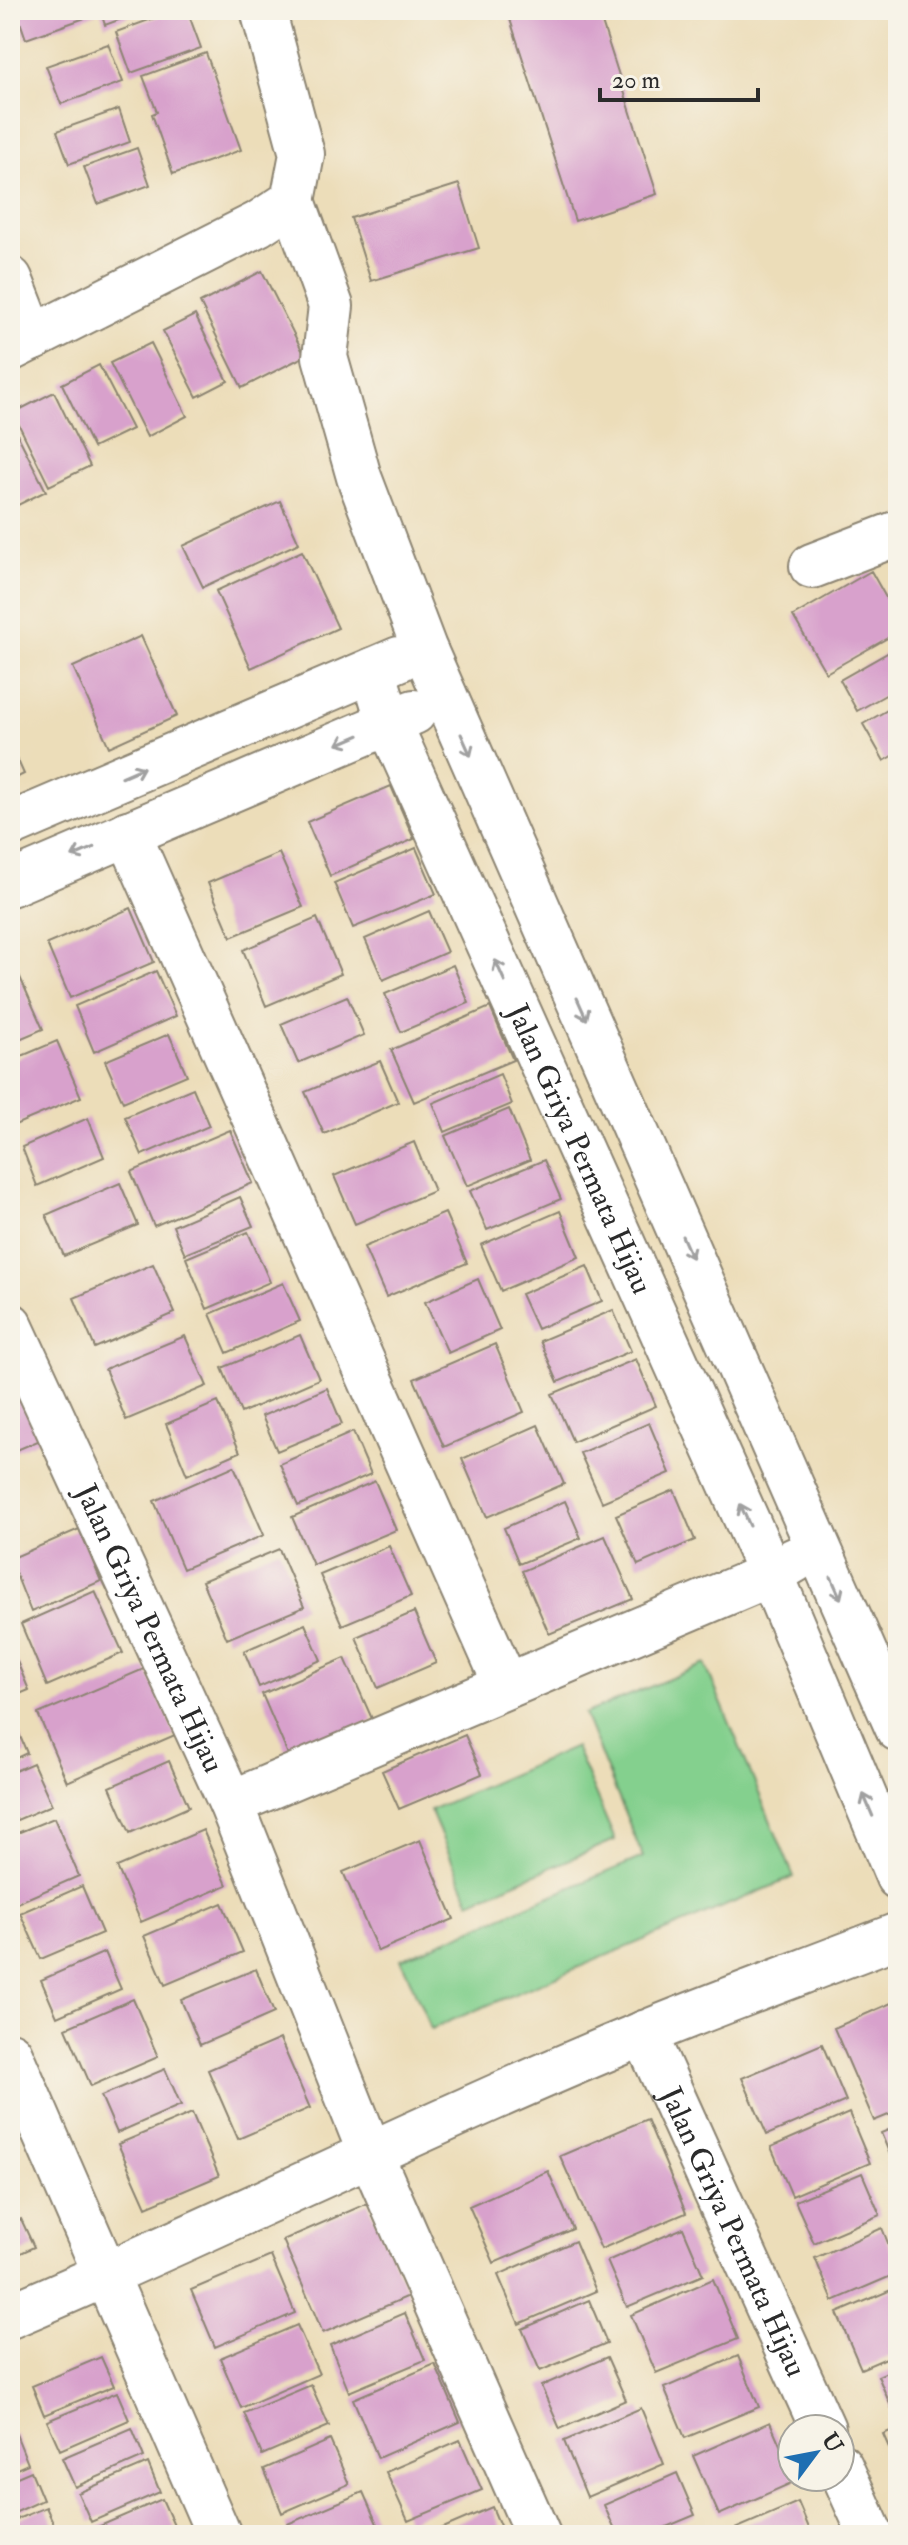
<svg xmlns="http://www.w3.org/2000/svg" width="908" height="2545" viewBox="0 0 908 2545" font-family="'IM FELL Double Pica',serif">
<style>
.green{fill:#84d08e;stroke:#587e5c;stroke-width:2}
.building{fill:#d8a1cc}
.lines{fill:none;stroke-linecap:round;stroke-linejoin:round}
.minor-casing{stroke:#8c8472;stroke-width:48}
.minor{stroke:#fff;stroke-width:44}
.oneway{stroke:#a0a0a0}
.labels{text-anchor:middle;dominant-baseline:central;stroke-width:6;stroke-linejoin:round;paint-order:stroke}
.street-label{font-size:30px;fill:#2b2b2b;stroke:#f7f3e8}
</style>
<rect width="100%" height="100%" fill="#f7f3e8"/>
<filter id="ink" filterUnits="userSpaceOnUse"><feTurbulence type="fractalNoise" baseFrequency=".0125" numOctaves="2"/><feDisplacementMap in="SourceGraphic" scale="16" xChannelSelector="R" yChannelSelector="G"/><feConvolveMatrix kernelMatrix="1 2 1 2 8 2 1 2 1" color-interpolation-filters="sRGB"/></filter>
<filter id="wash" filterUnits="userSpaceOnUse"><feTurbulence type="fractalNoise" baseFrequency=".006" numOctaves="4" result="noise"/><feDisplacementMap in="SourceGraphic" scale="32" xChannelSelector="R" yChannelSelector="G"/><feGaussianBlur stdDeviation="1.8" result="paint"/><feColorMatrix in="noise" values="0 0 0 0 0 0 0 0 0 0 0 0 0 0 0 0 0 1.4 0 .05"/><feComposite in="paint" operator="in"/></filter>
<g filter="url(#wash)">
<rect width="100%" height="100%" fill="#ecddb9"/>
<path class="green" d="M705 1664 794 1877 431 2029 401 1959 643 1857 584 1714Z
M575 1747 615 1840 470 1902 430 1810Z"/>
<g id="blocks">
<path class="building" d="M16 10H95L96 14 26 39Z
M100 10H146L105 25Z
M176 10H187L201 48 131 73 116 32Z
M507 10H598L657 194 575 221Z
M108 44 123 82 61 104 46 66Z
M206 53 241 150 173 174 152 114 157 112 143 76Z
M119 109 130 142 69 164 57 131Z
M137 148 150 185 98 204 84 167Z
M459 184 479 248 371 281 351 218Z
M262 271 305 356 242 388 200 303Z
M195 315 228 381 197 397 163 331Z
M151 343 187 416 147 437 110 363Z
M99 365 132 429 93 448 62 384Z
M54 392 90 466 49 486 13 413Z
M10 420 46 491 10 509Z
M280 501 299 543 203 587 183 546Z
M302 551 338 628 251 668 216 591Z
M871 571 898 619V632L826 673 793 616Z
M141 636 177 716 109 747 73 667Z
M898 647V688L857 711 840 680Z
M898 704V753L884 761 863 724Z
M10 743 24 774 10 781Z
M391 786 414 839 330 876 307 822Z
M416 848 436 894 353 928 334 883Z
M279 853 303 907 231 937 208 883Z
M131 908 154 962 70 998 47 944Z
M429 911 447 952 383 980 365 939Z
M317 918 341 974 266 1006 243 950Z
M453 965 469 1003 401 1032 385 994Z
M156 971 176 1016 94 1052 75 1006Z
M19 975 43 1029 10 1043V979Z
M347 996 364 1035 298 1063 281 1024Z
M490 1007 513 1060 414 1102 391 1050Z
M169 1034 187 1075 123 1102 105 1061Z
M57 1041 81 1097 10 1127V1061Z
M380 1061 398 1102 324 1134 305 1092Z
M500 1074 512 1104 445 1132 433 1103Z
M193 1088 209 1126 142 1155 125 1117Z
M509 1109 530 1160 467 1186 445 1136Z
M88 1118 104 1157 37 1186 22 1147Z
M230 1130 253 1183 154 1226 131 1172Z
M414 1142 434 1191 355 1224 334 1176Z
M544 1160 561 1199 487 1230 470 1191Z
M120 1183 138 1225 64 1256 46 1215Z
M240 1197 253 1226 185 1254 173 1226Z
M560 1211 579 1257 501 1291 481 1245Z
M445 1213 467 1263 386 1297 364 1247Z
M248 1232 270 1282 207 1309 186 1258Z
M153 1264 175 1313 95 1348 74 1298Z
M587 1266 602 1301 537 1329 521 1294Z
M478 1279 500 1330 448 1353 425 1302Z
M283 1283 300 1321 227 1353 210 1314Z
M613 1310 631 1351 558 1382 540 1341Z
M300 1335 319 1379 241 1413 222 1368Z
M185 1336 207 1386 126 1420 105 1369Z
M495 1344 524 1412 444 1447 414 1379Z
M636 1359 656 1406 573 1442 552 1394Z
M29 1380 52 1435 10 1453V1388Z
M327 1388 342 1424 277 1451 262 1416Z
M218 1402 240 1452 187 1475 166 1424Z
M649 1423 670 1473 602 1502 580 1453Z
M538 1425 564 1484 487 1517 462 1459Z
M353 1432 371 1474 298 1506 280 1464Z
M234 1466 264 1535 183 1569 154 1501Z
M375 1481 396 1530 313 1565 292 1517Z
M674 1490 695 1540 638 1565 616 1515Z
M565 1501 581 1538 519 1564 504 1528Z
M79 1529 101 1581 31 1612 10 1559Z
M605 1536 633 1599 549 1634 522 1571Z
M389 1546 411 1596 342 1625 320 1575Z
M279 1549 304 1607 227 1639 202 1581Z
M95 1591 123 1653 47 1686 21 1624Z
M414 1612 436 1663 378 1688 356 1637Z
M305 1624 321 1660 259 1687 244 1651Z
M10 1645 29 1690 10 1698Z
M345 1658 373 1721 289 1757 262 1694Z
M146 1668 175 1735 67 1782 38 1714Z
M10 1712 27 1753 10 1761Z
M465 1735 482 1774 399 1809 382 1771Z
M169 1761 189 1807 130 1833 110 1787Z
M33 1763 52 1805 10 1823V1773Z
M54 1818 79 1876 10 1906V1836Z
M203 1830 227 1885 141 1922 117 1867Z
M420 1840 454 1919 378 1951 343 1872Z
M82 1886 102 1933 41 1959 20 1913Z
M222 1903 243 1952 165 1985 144 1936Z
M105 1952 121 1989 57 2017 41 1980Z
M256 1969 274 2013 200 2045 181 2000Z
M133 1999 158 2057 91 2086 66 2028Z
M898 2000V2111L874 2121 834 2028Z
M280 2039 310 2108 238 2139 208 2070Z
M822 2044 846 2101 767 2135 742 2078Z
M165 2069 181 2105 117 2133 101 2096Z
M192 2113 219 2176 146 2207 118 2144Z
M849 2113 870 2163 792 2196 771 2147Z
M647 2119 686 2213 601 2249 560 2156Z
M898 2126V2174L881 2133Z
M548 2171 573 2229 494 2263 469 2206Z
M862 2173 880 2215 814 2243 795 2201Z
M368 2203 409 2296 323 2333 283 2240Z
M21 2219 34 2247 10 2258V2224Z
M683 2228 703 2275 627 2307 607 2261Z
M882 2228 898 2268V2273L833 2301 815 2258Z
M575 2241 596 2291 519 2324 498 2275Z
M271 2256 295 2313 215 2347 191 2290Z
M713 2279 738 2339 656 2373 631 2315Z
M898 2287V2353L861 2369 837 2313Z
M589 2300 607 2343 540 2371 522 2329Z
M405 2313 425 2360 349 2392 330 2345Z
M297 2325 319 2374 241 2408 220 2358Z
M738 2356 759 2407 685 2438 664 2388Z
M101 2357 114 2386 44 2415 32 2386Z
M607 2357 626 2400 560 2429 541 2386Z
M435 2364 460 2422 378 2458 353 2399Z
M898 2367V2423L878 2376Z
M311 2385 329 2426 262 2455 244 2413Z
M117 2392 129 2420 60 2450 47 2421Z
M641 2408 664 2464 587 2497 564 2441Z
M770 2422 796 2481 719 2515 693 2456Z
M132 2428 144 2457 75 2487 62 2458Z
M898 2428V2468L883 2434Z
M16 2434 28 2464 10 2472V2437Z
M330 2440 349 2484 282 2513 264 2469Z
M460 2440 482 2490 408 2521 386 2472Z
M148 2463 160 2492 91 2522 78 2493Z
M31 2471 43 2500 10 2515V2480Z
M677 2473 695 2515 647 2535H617L604 2505Z
M363 2492 382 2535H290L285 2525Z
M162 2499 175 2528 159 2535H96L93 2529Z
M798 2502 812 2535H721Z
M46 2507 59 2535H10V2522Z
M492 2507 504 2535H427Z"/>
</g>
</g>
<g filter="url(#ink)">
<use href="#blocks" fill-opacity="0" stroke="#8c8472" stroke-width="2"/>
<g class="lines">
<g class="minor-casing">
<g id="minor">
<path d="M293 201 331 306 325 357 359 477 424 648 898 1729"/>
<path d="M10 279 33 338"/>
<path d="M10 349 258 224 293 201 302 154 263 10"/>
<path d="M812 566 898 533"/>
<path id="s1" d="M373 670 389 723 771 1574 898 1877"/>
<path d="M10 825 399 659"/>
<path d="M128 833 506 1685"/>
<path d="M10 884 414 712"/>
<path id="s2" d="M10 1325 231 1803 370 2153 538 2535"/>
<path d="M231 1803 771 1574 795 1560"/>
<path id="s3" d="M644 2033 823 2429"/>
<path d="M10 2054 219 2535"/>
<path d="M10 2316C223 2226 430 2121 645 2033 728 1999 814 1968 898 1935"/>
<path d="M840 2466 871 2535"/>
</g>
</g>
<use href="#minor" class="minor"/>
</g>
<defs><path id="oneway-shaft" d="M-6 0H5M1.5-3L5.5 0L1.5 3" fill="none" stroke-width="1.6" stroke-linecap="round" stroke-linejoin="round" transform="scale(2)"/></defs>
<g class="oneway">
<use href="#oneway-shaft" transform="translate(348 740) rotate(157)"/>
<use href="#oneway-shaft" transform="translate(466 745) rotate(66)"/>
<use href="#oneway-shaft" transform="translate(133 772) rotate(-23)"/>
<use href="#oneway-shaft" transform="translate(83 852) rotate(157)"/>
<use href="#oneway-shaft" transform="translate(500 971) rotate(-114)"/>
<use href="#oneway-shaft" transform="translate(582 1009) rotate(66)"/>
<use href="#oneway-shaft" transform="translate(687 1247) rotate(66)"/>
<use href="#oneway-shaft" transform="translate(745 1515) rotate(-114)"/>
<use href="#oneway-shaft" transform="translate(836 1588) rotate(66)"/>
<use href="#oneway-shaft" transform="translate(868 1805) rotate(-113)"/>
</g>
</g>
<g class="labels">
<g class="street-label">
<text stroke="none"><textPath href="#s1" startOffset="522">Jalan Griya Permata Hijau</textPath></text>
<text stroke="none"><textPath href="#s2" startOffset="334">Jalan Griya Permata Hijau</textPath></text>
<text stroke="none"><textPath href="#s3" startOffset="218">Jalan Griya Permata Hijau</textPath></text>
</g>
</g>
<rect width="908" height="2545" fill="none" stroke="#f7f3e8" stroke-width="40"/>
<g transform="translate(816 2453) rotate(58)"><circle r="38" fill="#f7f3e8" stroke="#a5a39c" stroke-width="2"/>
<path d="M0-6L14 30L0 20L-14 30Z" fill="#1f6fb2"/>
<text y="-12" font-size="22" font-weight="bold" text-anchor="middle" fill="#2b2b2b">U</text>
</g>
<path d="M600 88v12h158v-12" fill="none" stroke="#2b2b2b" stroke-width="4"/>
<text x="612" y="88" font-size="24" fill="#2b2b2b" stroke="#f7f3e8" stroke-width="6" paint-order="stroke">20 m</text>
</svg>
